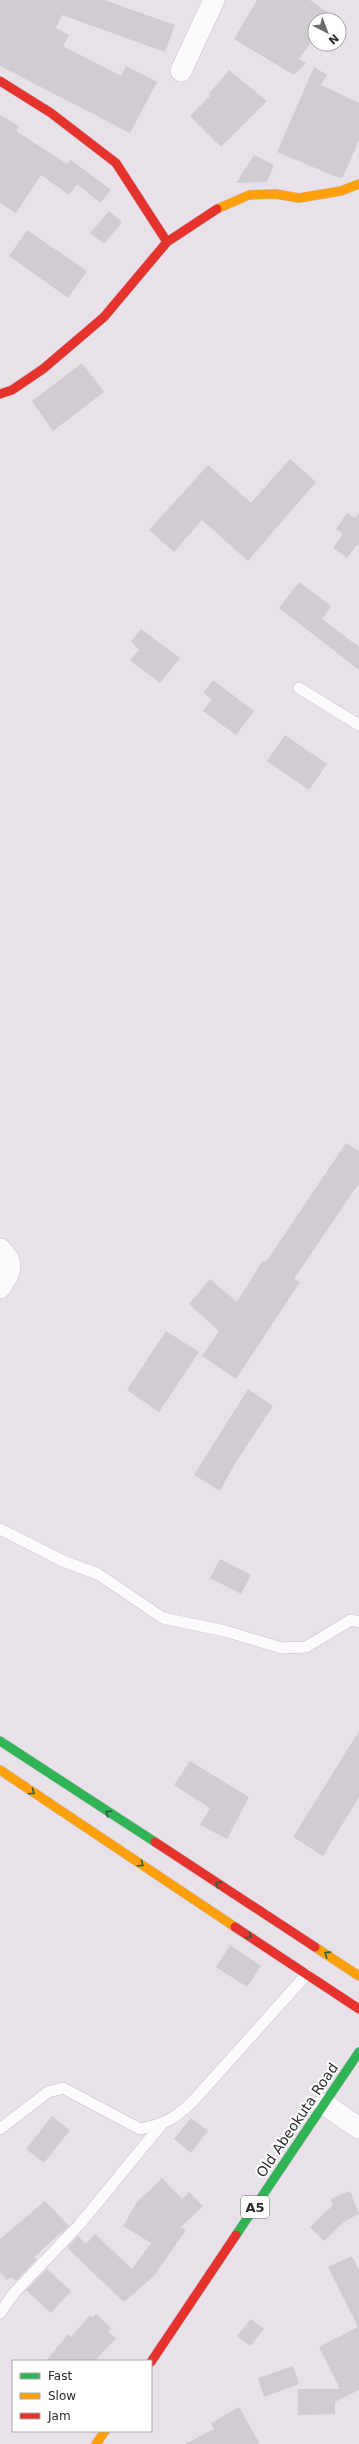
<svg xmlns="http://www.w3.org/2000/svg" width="359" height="2444" viewBox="0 0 359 2444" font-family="'DejaVu Sans',sans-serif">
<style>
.building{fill:#d1cbd2}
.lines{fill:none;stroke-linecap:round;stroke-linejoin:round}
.lane-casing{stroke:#c4c4c5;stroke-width:12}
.street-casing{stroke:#c4c4c5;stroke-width:22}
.fast-casing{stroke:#c4c4c5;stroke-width:10}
.slow-casing{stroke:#c4c4c5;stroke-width:10}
.jam-casing{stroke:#c4c4c5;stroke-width:10}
.lane{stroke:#fcfafc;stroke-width:11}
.street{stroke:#fcfafc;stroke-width:21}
.fast{stroke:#30b455;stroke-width:9}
.slow{stroke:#ff9f0a;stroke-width:9}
.jam{stroke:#e5322d;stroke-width:9}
.oneway{stroke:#2d623c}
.labels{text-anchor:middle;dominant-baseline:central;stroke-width:4;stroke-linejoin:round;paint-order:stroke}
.shield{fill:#fff;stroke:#6b6b6b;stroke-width:1}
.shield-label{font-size:13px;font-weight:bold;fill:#2b2b2b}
.street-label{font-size:14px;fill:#2b2b2b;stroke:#fff}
</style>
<rect width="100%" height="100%" fill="#e8e1ea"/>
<path class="building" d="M0 0H104L175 25 165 52 62 15 56 28 69 35 63 46 121 76 126 66 157 82 130 133 0 66Z
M257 0H310L339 20H315V37L299 59 306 63 294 75 234 39Z
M314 67 327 75 321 85 359 103V140L343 177 339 178 277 152Z
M229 70 267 101 221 147 190 116 210 96 209 94Z
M0 115 19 126 16 131 67 164 71 160 111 190 100 203 77 184 69 195 41 175 16 213 0 203Z
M254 155 274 165 267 182 236 183Z
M109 211 122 222 104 244 90 233Z
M27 230 87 271 68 298 9 256Z
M82 363 104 392 53 431 32 401Z
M290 459 316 482 248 561 202 520 174 552 149 530 208 465 251 503Z
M347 513 355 518 359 513V546L357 545 347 558 333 548 343 534 336 529Z
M299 582 331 606 322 619 359 647V670L279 608Z
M141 629 180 658 160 683 130 660 139 650 131 641Z
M213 680 254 711 236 735 203 711 212 699 203 693Z
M285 735 327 764 309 790 267 761Z
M346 1143 359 1151V1183L294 1279 300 1282 236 1379 202 1356 219 1331 189 1304 210 1279 237 1302 263 1260 266 1262Z
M166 1331 199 1352 159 1412 127 1390Z
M248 1389 273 1406 236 1462 220 1491 194 1475Z
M220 1559 251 1575 241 1594 210 1578Z
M359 1731V1797L323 1856 293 1837Z
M190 1761 249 1797 227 1839 200 1825 210 1808 174 1785Z
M230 1945 261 1966 247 1987 216 1967Z
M52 2116 70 2130 44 2163 26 2149Z
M191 2118 208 2131 191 2153 174 2139Z
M162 2178 182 2199 189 2192 203 2206 181 2227 186 2230 153 2277 124 2302 67 2248 78 2236 86 2244 95 2234 132 2269 151 2243 123 2226 137 2202Z
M350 2191 359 2214 345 2221 324 2241 310 2227 333 2205 330 2199Z
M45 2201 69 2226 34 2257 37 2259 16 2281 11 2277 7 2280 0 2272V2239Z
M352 2256 359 2271V2390L335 2402V2414L298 2415V2389H340L319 2347 358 2327 328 2267Z
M47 2269 71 2291 51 2313 26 2290Z
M96 2314 111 2328 108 2332 116 2338 95 2361H46L68 2334 71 2337 90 2315 92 2318Z
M251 2319 264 2329 250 2346 237 2336Z
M293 2366 299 2384 264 2397 258 2378Z
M239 2407 260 2444H185L214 2429 211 2423Z"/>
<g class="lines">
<g class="lane-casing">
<path id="lane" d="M299 688 359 725
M0 1529 63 1561 98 1574 163 1618 225 1631 282 1648 306 1647 351 1620 359 1622
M0 2129 48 2092 63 2088 140 2129C165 2124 175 2119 194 2100L307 1974
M0 2313 14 2293 79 2225 162 2124"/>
</g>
<g class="street-casing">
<path id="street" d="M181 71 214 0
M0 1249C16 1264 10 1272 0 1288
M324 2104 359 2128"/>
</g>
<g class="fast-casing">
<path id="fast" d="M0 1741 155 1842
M236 2235 359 2052"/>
</g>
<g class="slow-casing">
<path id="slow" d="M217 209 249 195 276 194 299 198 341 191 359 184
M0 1770 235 1927
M315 1947 359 1976
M96 2444 105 2431"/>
</g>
<g class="jam-casing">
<path id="jam" d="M0 81 51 113 116 163 167 242
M0 394 12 390 43 369 104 317 167 242 217 209
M155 1842 315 1947
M235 1927 359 2009
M151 2362 236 2235"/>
</g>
<use href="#lane" class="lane"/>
<use href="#street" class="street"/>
<use href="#fast" class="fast"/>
<use href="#slow" class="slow"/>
<use href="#jam" class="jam"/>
</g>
<defs><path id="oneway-chevron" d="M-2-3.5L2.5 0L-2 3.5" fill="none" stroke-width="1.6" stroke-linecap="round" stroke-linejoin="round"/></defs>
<g class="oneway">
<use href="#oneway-chevron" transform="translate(32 1792) rotate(34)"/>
<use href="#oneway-chevron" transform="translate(108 1813) rotate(-147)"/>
<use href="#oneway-chevron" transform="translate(141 1864) rotate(34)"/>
<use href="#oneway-chevron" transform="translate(218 1884) rotate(-147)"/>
<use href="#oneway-chevron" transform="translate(249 1936) rotate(34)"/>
<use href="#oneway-chevron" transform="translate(327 1954) rotate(-147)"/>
</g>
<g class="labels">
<rect class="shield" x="241" y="2196" width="28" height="22" rx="3"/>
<g class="shield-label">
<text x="255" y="2207">A5</text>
</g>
<g class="street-label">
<text transform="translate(297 2120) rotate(-56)">Old Abeokuta Road</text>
</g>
</g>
<rect x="12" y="2360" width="140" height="72" fill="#ffffff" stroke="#aaaaaa"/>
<rect x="20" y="2373" width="20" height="6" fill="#30b455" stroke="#aaaaaa"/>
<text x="48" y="2380" font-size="12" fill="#2b2b2b">Fast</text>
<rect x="20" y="2393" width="20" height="6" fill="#ff9f0a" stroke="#aaaaaa"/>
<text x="48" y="2400" font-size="12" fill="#2b2b2b">Slow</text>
<rect x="20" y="2413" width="20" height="6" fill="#e5322d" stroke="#aaaaaa"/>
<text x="48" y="2420" font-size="12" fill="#2b2b2b">Jam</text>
<g transform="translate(327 32) rotate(138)"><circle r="19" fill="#ffffff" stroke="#aaaaaa"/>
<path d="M0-3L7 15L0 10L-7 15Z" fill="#6d6b6e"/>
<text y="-6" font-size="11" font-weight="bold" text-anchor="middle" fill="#2b2b2b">N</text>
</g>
</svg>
